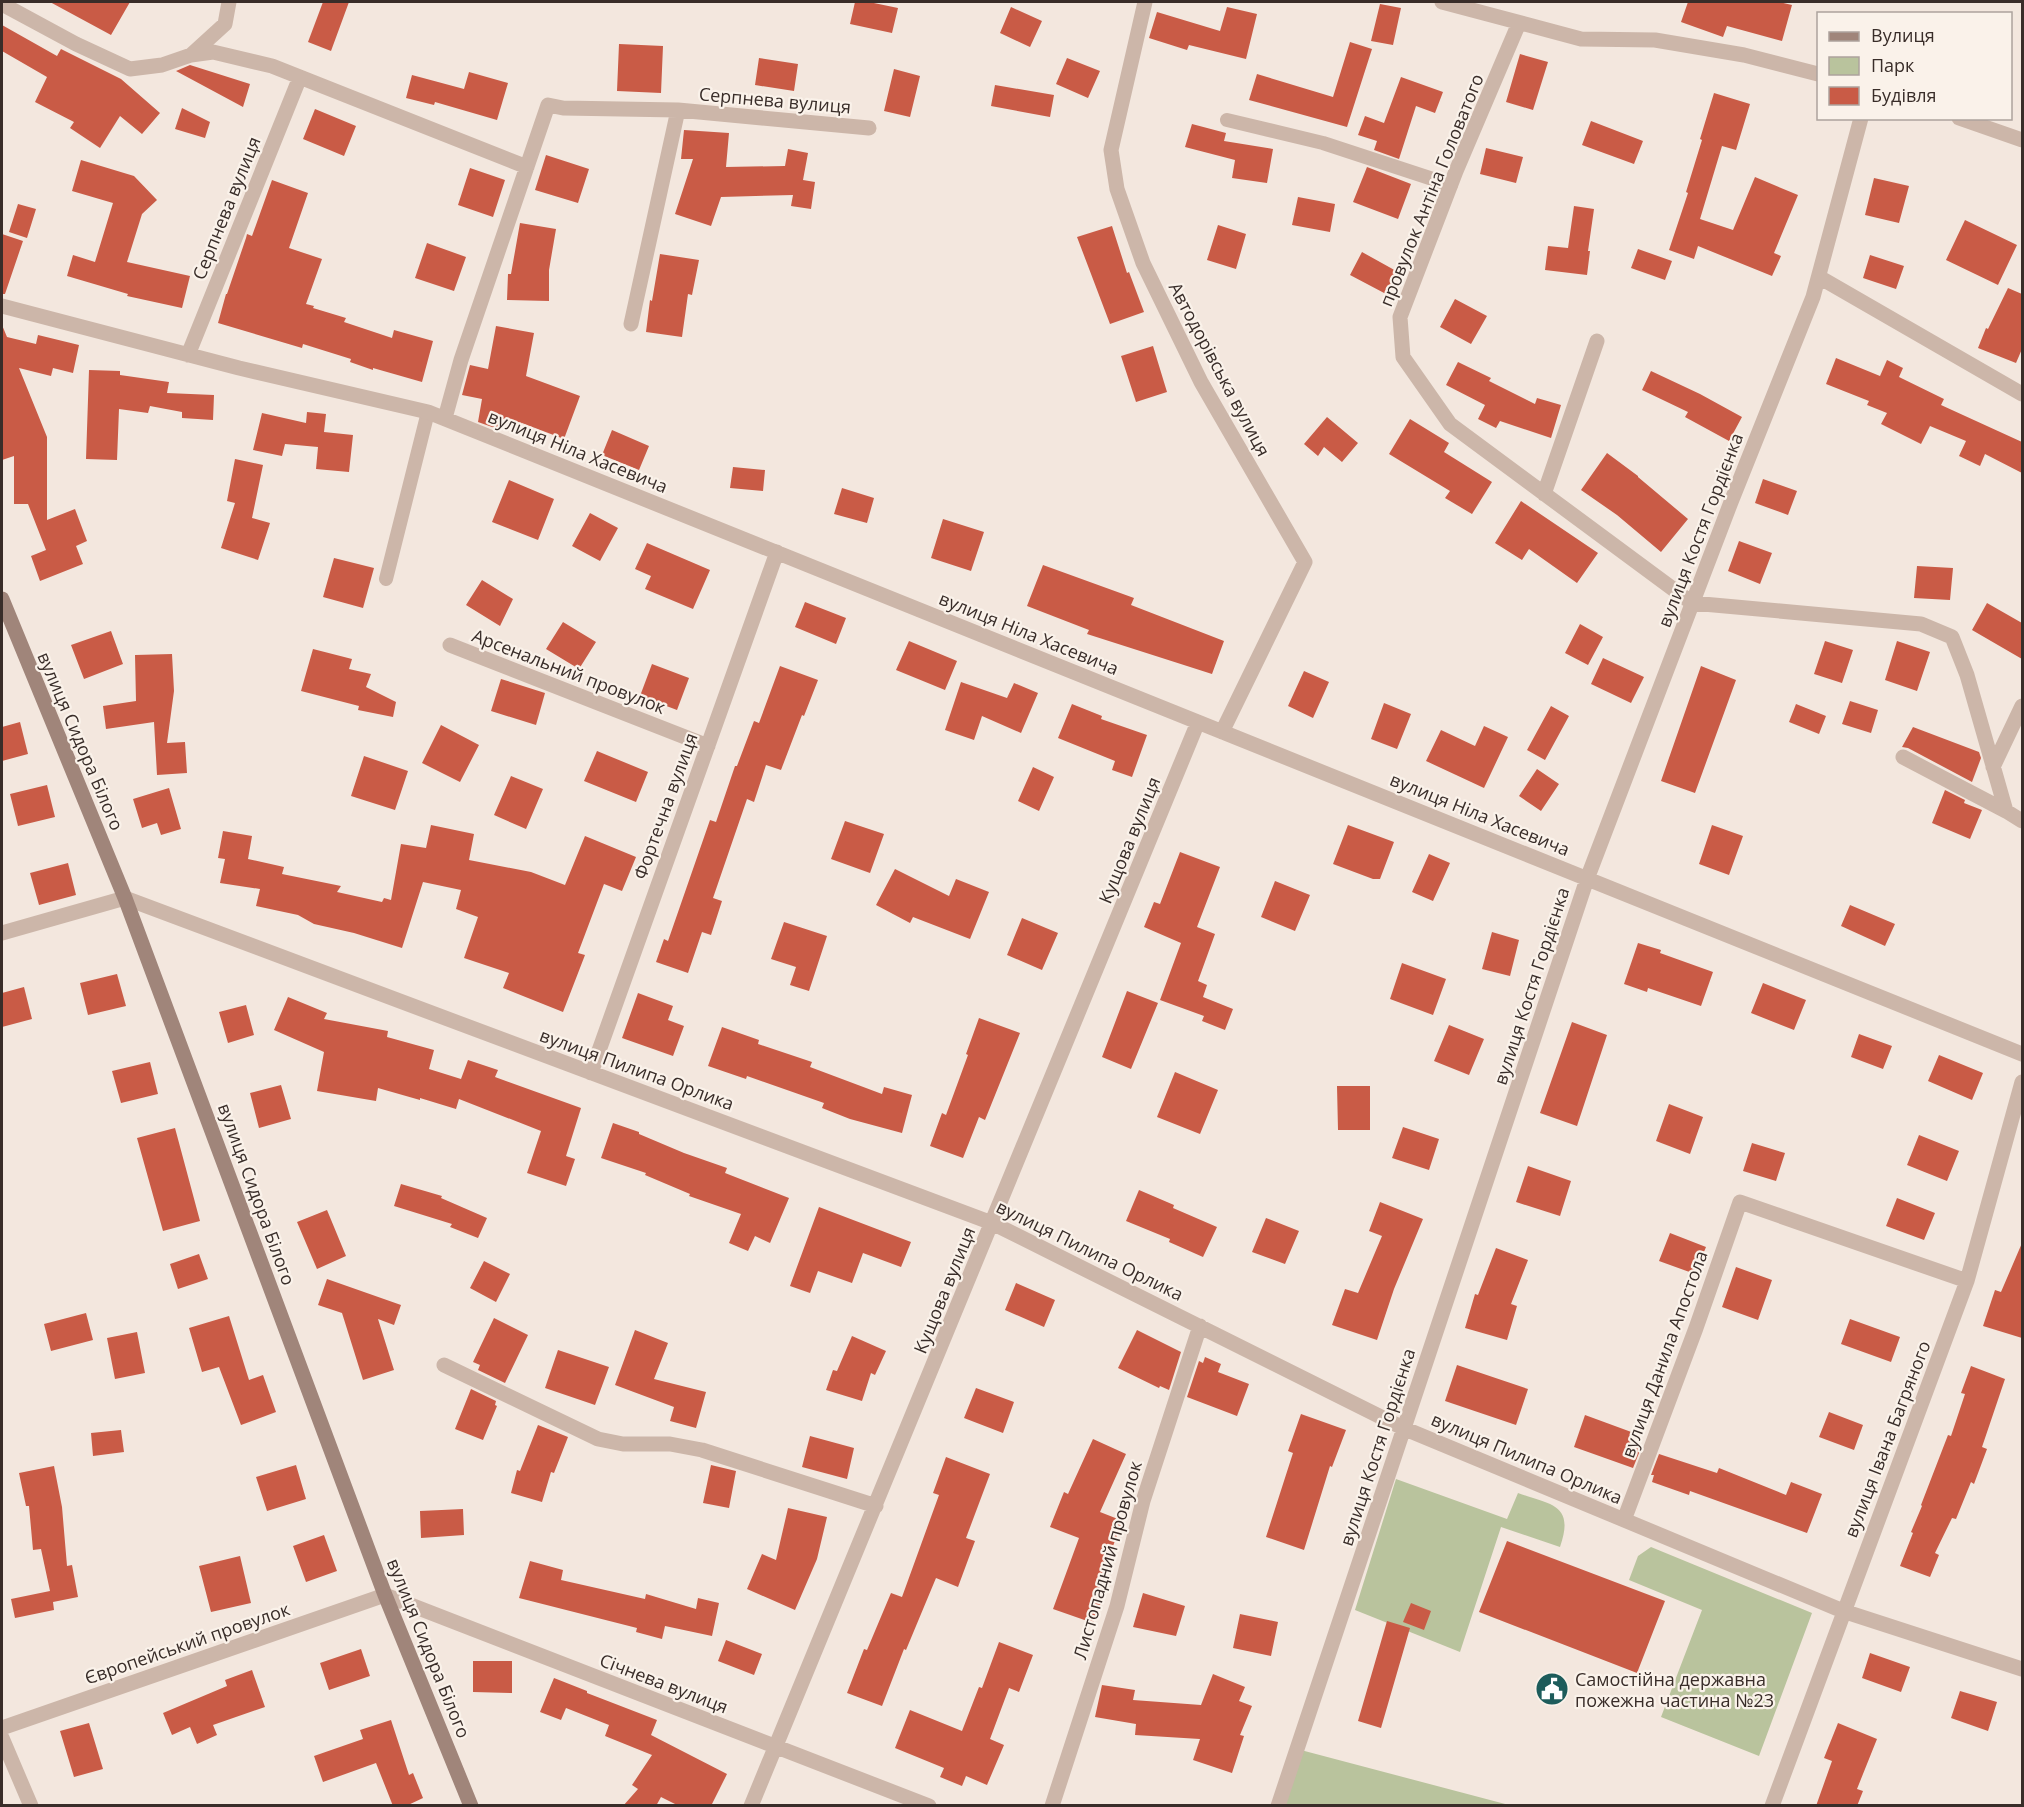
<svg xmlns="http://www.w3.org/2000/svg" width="2024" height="1807" viewBox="0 0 2024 1807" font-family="'Open Sans',sans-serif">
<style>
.green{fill:#b9c39d}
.building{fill:#c95b46}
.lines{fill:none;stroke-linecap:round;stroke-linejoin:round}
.lane{stroke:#ccb6a9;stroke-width:14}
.street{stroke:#ccb6a9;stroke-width:15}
.secondary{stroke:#a0857a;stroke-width:15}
.labels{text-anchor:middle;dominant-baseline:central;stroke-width:4.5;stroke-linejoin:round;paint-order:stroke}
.street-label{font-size:18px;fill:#392d29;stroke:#faf2ea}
.poi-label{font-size:18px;fill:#392d29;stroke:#faf2ea;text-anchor:start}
</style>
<rect width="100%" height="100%" fill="#f3e7de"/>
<path class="green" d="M1396 1479 1507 1519 1518 1493C1551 1505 1575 1504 1560 1547L1501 1527 1460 1652 1355 1610Z
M1651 1547 1812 1613 1759 1756 1661 1717 1702 1610 1629 1580 1638 1556Z
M1297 1749 1509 1805 1281 1806Z"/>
<path class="building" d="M50 2H130L111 35Z
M323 2H349L331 51 308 42Z
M855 2H869L898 8 892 33 850 24Z
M1688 2H1779L1792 5 1782 41 1727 26 1723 37 1681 22Z
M1380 4 1401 8 1393 45 1371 41Z
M1011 7 1042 21 1030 47 1000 33Z
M1227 7 1257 14 1246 59 1189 45 1187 50 1149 38 1157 12 1220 31Z
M2 25 57 56 61 49 121 79 160 113 142 134 120 116 100 148 70 128 74 122 35 102 47 77 2 51Z
M1350 42 1372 49 1347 127 1249 100 1257 74 1333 97Z
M619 44 663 46 661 93 617 91Z
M1520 54 1548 62 1533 110 1506 102Z
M759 58 798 64 794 91 755 85Z
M1067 58 1100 71 1088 98 1056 84Z
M190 65 250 84 243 107 176 71Z
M894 69 920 76 910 117 884 111Z
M469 72 508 83 497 120 435 102 434 105 406 98 412 75 464 89Z
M1401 77 1443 92 1435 113 1416 106 1399 159 1374 150 1377 141 1358 135 1365 116 1384 123Z
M995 85 1054 95 1050 117 991 106Z
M1714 93 1750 104 1736 150 1722 146 1700 219 1733 230 1755 177 1798 195 1774 253 1781 256 1772 276 1698 246 1694 259 1669 250 1688 193 1686 192 1702 140 1700 139Z
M182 108 210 122 205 138 175 129Z
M315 109 356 126 344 156 303 139Z
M1591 121 1643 141 1634 164 1582 145Z
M1192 124 1226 133 1224 141 1273 149 1267 183 1232 178 1235 160 1185 147Z
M684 130 729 133 726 167 785 166 788 149 808 153 803 180 815 182 811 209 791 206 793 195 721 197 711 226 675 214 693 159H681Z
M1486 148 1523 157 1516 183 1480 174Z
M546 155 589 169 578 203 535 190Z
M81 160 134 176 157 200 142 214 127 262 190 276 182 308 127 296 128 294 67 276 73 255 95 262 113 203 72 191Z
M1367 167 1411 184 1398 219 1353 202Z
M470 168 505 180 493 217 458 205Z
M1874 178 1909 186 1899 223 1865 215Z
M272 180 308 193 289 248 322 259 306 304 314 306 313 308 346 318 344 322 392 338 394 330 433 341 422 382 373 368V370L350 362 351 359 303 344 302 348 218 323 226 294H227L246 238 247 234 252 236Z
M1298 197 1335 204 1330 232 1292 225Z
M18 204 36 209 27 238 9 232Z
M1574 206 1594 209 1588 251H1590L1587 275 1545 270 1548 246 1568 248Z
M1965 220 2017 245 1998 285 1946 260Z
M520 223 556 229 549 270V301L507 300 508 274H511Z
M1218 225 1246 234 1236 269 1207 260Z
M1112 226 1127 273 1129 272 1144 312 1110 324 1077 237Z
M2 234 23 241 5 294H2Z
M427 243 466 257 454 291 415 278Z
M1638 249 1672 261 1665 280 1631 268Z
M1362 252 1398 272 1386 294 1350 275Z
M660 254 699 260 692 295 688 294 682 337 646 332 650 300 652 301Z
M1870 255 1904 266 1896 289 1863 278Z
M2008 288 2022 294V349L2016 363 1978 348 1986 328 1988 329Z
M1455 299 1487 316 1471 344 1440 327Z
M2 325 7 337 36 344 38 335 79 345 73 373 53 368 51 376 19 368 47 437V520L75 509 87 541 76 546 83 564 40 581 31 556 46 550 28 504H14V456L2 460Z
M496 326 534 333 526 376 580 396 564 439 522 423 520 432 492 427 478 422 482 399 462 395 470 365 488 369Z
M1153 346 1167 392 1136 402 1121 356Z
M1836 358 1880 376 1887 360 1903 368 1899 377 1944 399 1941 405 2022 442V473L1985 454 1980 466 1959 456 1966 441 1930 426 1921 444 1881 424 1887 413 1867 405 1869 401 1826 384Z
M1458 362 1491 378 1489 381 1535 404 1537 398 1561 405 1551 438 1500 421 1496 428 1478 419 1485 405 1446 385Z
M89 370 120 371V375L169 382 167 393 214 395 213 420 182 418V412L150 406 148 413 119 409 117 460 86 459Z
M1651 371 1700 394 1742 417 1729 441 1685 417 1688 412 1642 390Z
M307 412 326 414 324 432 353 435 349 472 316 469 318 447 285 444 282 456 253 450 262 413 306 423Z
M1327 417 1358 443 1342 462 1324 447 1318 456 1304 444Z
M1410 419 1449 443 1444 452 1492 482 1472 514 1445 498 1450 491 1389 454Z
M612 430 649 446 639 470 602 455Z
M1607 453 1638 476V477L1688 519 1661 552 1617 515 1581 490Z
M235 459 263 465 252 518 270 523 258 560 221 548 235 503 227 501Z
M733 467 765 470 763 491 730 488Z
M1763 479 1797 491 1788 515 1755 503Z
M509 480 554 499 538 540 492 522Z
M842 488 874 498 867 523 834 514Z
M1521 501 1598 553 1577 583 1529 549 1522 560 1495 543Z
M590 513 618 528 600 561 572 546Z
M943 519 984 532 971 571 931 558Z
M1739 541 1772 553 1760 584 1728 571Z
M647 543 710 570 693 609 645 589 651 576 635 569Z
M334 558 374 568 363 608 323 597Z
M1043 565 1134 598 1131 605 1224 641 1212 674 1087 634 1089 630 1027 606Z
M1917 566 1953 568 1950 600 1914 598Z
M482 580 513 599 500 626 466 605Z
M805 602 846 618 836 644 795 627Z
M1987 603 2022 623V659L1972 630Z
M563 622 596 642 579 669 546 649Z
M1580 624 1603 637 1588 665 1565 653Z
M111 631 123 664 84 679 71 645Z
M909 641 957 661 945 690 896 670Z
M1825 641 1853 650 1842 683 1814 674Z
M1897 641 1930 652 1917 691 1885 680Z
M313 649 352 659 349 669 371 674 366 687 396 702 393 717 358 710 359 706 301 691Z
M172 654 174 691 167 743 185 742 187 773 157 775 154 722 106 729 103 706 136 701 135 655Z
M1603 658 1644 677 1631 703 1591 684Z
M652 664 689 678 677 710 640 696Z
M780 666 818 680 804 716 802 715 781 770 766 765 754 802 747 799 713 898 722 901 711 935 702 932 688 973 656 962 664 939 668 941 710 820 716 822 735 766H737L754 721 759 723Z
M1701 666 1736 680 1695 793 1661 781Z
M1304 671 1329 682 1313 718 1288 706Z
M501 679 545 693 536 725 491 711Z
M961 682 1007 698 1014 683 1038 693 1021 733 982 716 974 740 945 730Z
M1850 701 1878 710 1871 733 1842 724Z
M1384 703 1411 714 1397 749 1371 739Z
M1072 704 1102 716 1101 719 1147 735 1132 777 1112 770 1115 761 1058 738Z
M1796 704 1826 716 1819 734 1789 722Z
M1551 706 1569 716 1545 760 1527 750Z
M20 722 28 754 2 761V727Z
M441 725 479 745 460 782 422 763Z
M1484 726 1508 737 1484 788 1426 761 1441 730 1475 746Z
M1913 727 1979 752 1981 758 1972 782 1908 748 1902 747Z
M597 751 648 772 636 802 584 781Z
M364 756 408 771 395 810 351 796Z
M1033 767 1054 777 1039 811 1018 801Z
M1537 769 1559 784 1541 811 1519 796Z
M511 776 543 789 526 829 494 815Z
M47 785 55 817 18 826 10 794Z
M169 788 181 829 161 835 157 823 142 828 133 799Z
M1945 790 1965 800 1964 803 1982 810 1970 839 1932 823Z
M845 821 884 834 870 873 831 859Z
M431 825 474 834 469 860 531 872 565 885 585 836 636 857 622 891 604 884 578 953 585 955 563 1012 503 988 509 973 464 958 478 917 456 909 461 890 423 882 402 948 354 933 314 924 298 915 256 906 260 889 220 883 225 859 218 858 223 831 252 836 248 859 284 867 282 874 341 886 337 892 382 902 384 898 391 900 401 844 426 848Z
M1348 825 1394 842 1380 879H1373L1333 864Z
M1712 825 1743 836 1729 875 1699 864Z
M1180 852 1220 867 1197 927 1215 934 1198 981 1207 985 1203 997 1233 1009 1225 1030 1202 1021 1204 1016 1160 1000 1181 943 1144 927 1154 902 1160 904Z
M1429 854 1450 863 1433 901 1412 892Z
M68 863 76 895 39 905 30 873Z
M895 869 949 896 956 879 989 892 970 939 913 917 910 923 876 905Z
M1275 881 1310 895 1295 931 1261 917Z
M1850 905 1895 924 1885 946 1841 926Z
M1022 918 1058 933 1042 970 1007 955Z
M784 922 827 936 809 991 790 985 796 967 771 959Z
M1492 932 1519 940 1510 976 1482 969Z
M1638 943 1661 950 1660 953 1713 972 1701 1006 1648 988 1647 992 1624 984Z
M1402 963 1446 979 1433 1015 1390 999Z
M117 974 126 1006 88 1015 80 983Z
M1763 983 1806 1000 1794 1030 1751 1013Z
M24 987 32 1019 2 1027V993Z
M1127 991 1158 1003 1131 1069 1102 1057Z
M638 993 673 1006 668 1020 684 1026 673 1056 622 1038Z
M288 997 327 1013 324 1019 388 1031 387 1037 434 1050 429 1069 461 1079 468 1060 498 1070 495 1077 581 1108 566 1156 575 1159 566 1186 527 1173 541 1131 459 1099 456 1109 420 1098V1100L378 1088 376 1101 317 1091 324 1052 274 1030Z
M246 1005 254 1035 228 1043 219 1012Z
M979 1018 1020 1033 985 1120 979 1117 963 1158 930 1146 942 1113 946 1115 968 1055 966 1054Z
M1572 1022 1607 1035 1577 1126 1540 1113Z
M1449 1025 1484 1039 1469 1075 1434 1061Z
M722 1027 759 1040 758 1044 812 1062 810 1067 882 1094 884 1087 912 1095 902 1133 850 1119 822 1108 824 1103 747 1076 746 1079 708 1066Z
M1859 1034 1892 1046 1883 1069 1851 1057Z
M1939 1055 1983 1073 1972 1100 1928 1081Z
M150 1062 158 1094 121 1103 112 1071Z
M1175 1072 1218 1090 1200 1134 1157 1117Z
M281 1085 291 1119 259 1128 250 1093Z
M1337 1086H1370V1130H1338Z
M1669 1104 1703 1117 1690 1154 1656 1141Z
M613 1123 639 1132V1134L684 1153 727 1168 725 1173 789 1198 770 1243 755 1236 748 1251 729 1243 741 1214 689 1196 690 1194 645 1175 646 1173 601 1158Z
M1403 1127 1439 1139 1429 1170 1392 1158Z
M175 1128 200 1221 163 1231 137 1138Z
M1919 1135 1959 1151 1947 1181 1907 1165Z
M1752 1143 1785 1153 1776 1181 1743 1171Z
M1528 1166 1571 1181 1560 1216 1516 1202Z
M401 1184 442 1196 441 1198 487 1218 478 1238 450 1227 452 1224 394 1206Z
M1139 1190 1174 1205 1173 1208 1217 1227 1203 1257 1169 1242 1170 1239 1126 1221Z
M1897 1198 1935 1213 1924 1240 1886 1226Z
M1380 1202 1423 1219 1394 1289 1377 1340 1332 1325 1345 1289 1358 1293 1382 1236 1369 1231Z
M819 1207 911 1242 901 1267 863 1253 852 1283 818 1271 810 1293 790 1286Z
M327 1210 346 1256 317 1269 297 1222Z
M1266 1218 1299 1231 1285 1264 1252 1252Z
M1670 1233 1706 1247 1695 1274 1659 1261Z
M2022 1243V1338L1983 1326 1995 1290 2001 1292Z
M1496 1248 1528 1260 1511 1304 1517 1306 1507 1340 1465 1328 1475 1294 1478 1295Z
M199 1254 208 1279 178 1289 170 1264Z
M484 1261 510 1274 496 1302 470 1288Z
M1736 1267 1772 1280 1758 1320 1722 1307Z
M327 1279 401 1305 394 1325 378 1319 394 1370 363 1380 342 1313 318 1305Z
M1016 1283 1055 1300 1044 1327 1005 1310Z
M86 1313 93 1340 51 1351 44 1324Z
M229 1316 249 1380 263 1375 276 1412 241 1425 219 1367 202 1372 189 1328Z
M494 1318 528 1335 505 1383 478 1370 480 1365 473 1362Z
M1850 1319 1900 1337 1891 1362 1841 1344Z
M635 1330 668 1343 654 1379 706 1392 696 1428 670 1421 674 1407 615 1385Z
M1137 1330 1181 1352 1169 1390 1160 1386 1159 1388 1118 1368Z
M137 1332 145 1373 115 1379 107 1338Z
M852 1336 886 1351 875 1375 871 1373 862 1401 826 1390 833 1370 837 1371Z
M558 1350 609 1367 595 1405 545 1388Z
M1205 1357 1221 1364 1218 1372 1249 1384 1237 1416 1187 1397 1199 1361 1203 1363Z
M1457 1365 1528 1389 1516 1425 1445 1401Z
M1971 1366 2005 1379 1982 1447 1987 1449 1974 1484 1971 1482 1956 1519 1952 1518 1935 1553 1939 1555 1930 1577 1900 1566 1913 1533 1911 1532 1922 1506 1921 1505 1948 1435 1951 1436 1965 1394 1961 1393Z
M976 1388 1014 1402 1003 1433 964 1418Z
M471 1389 496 1401 495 1405 497 1406 483 1440 455 1429Z
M1829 1412 1863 1425 1854 1450 1819 1437Z
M1301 1414 1346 1430 1332 1467 1330 1466 1304 1550 1266 1537 1293 1453 1288 1451Z
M1585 1415 1634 1433 1630 1444 1641 1448 1633 1468 1574 1447Z
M538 1425 568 1437 554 1473 551 1472 542 1502 511 1493 517 1470 520 1471Z
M121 1430 124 1452 93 1456 91 1433Z
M810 1436 854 1448 847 1479 802 1467Z
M1093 1439 1126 1454 1100 1512 1123 1521 1099 1581 1108 1585 1093 1623 1053 1609 1079 1538 1050 1527 1064 1492 1068 1494Z
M1659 1454 1717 1473 1719 1468 1786 1495 1791 1482 1822 1494 1807 1533 1690 1491 1689 1495 1652 1482 1654 1475H1651Z
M946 1457 990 1474 966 1538 975 1541 958 1587 936 1578 906 1650 904 1649 882 1706 847 1693 864 1649 867 1650 891 1593 902 1597 939 1495 933 1493Z
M296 1465 306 1499 267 1511 256 1477Z
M711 1465 736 1471 729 1508 703 1503Z
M54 1466 62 1507 67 1566 72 1565 78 1597 53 1602 54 1610 15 1618 11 1599 50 1591 41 1549 33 1550 29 1506H26L19 1473Z
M788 1508 827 1517 817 1559 795 1610 747 1589 762 1554 776 1560Z
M463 1509 464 1535 421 1538 420 1511Z
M324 1535 337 1571 306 1582 293 1546Z
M1507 1541 1665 1601 1637 1673 1479 1612Z
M240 1556 251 1603 211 1612 199 1566Z
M530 1561 563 1570 561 1580 645 1599 646 1594 696 1609 698 1598 719 1603 712 1636 665 1626 662 1639 636 1632 637 1628 519 1598Z
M1143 1593 1185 1606 1176 1636 1133 1627Z
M1411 1603 1431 1611 1424 1630 1403 1622Z
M1240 1614 1278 1622 1271 1656 1233 1648Z
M1387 1621 1410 1628 1381 1728 1358 1721Z
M726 1640 762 1654 754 1675 718 1661Z
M999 1642 1033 1655 1019 1692 1009 1688 990 1739 1004 1745 987 1785 966 1776 962 1786 940 1777 944 1768 895 1748 910 1710 962 1731 979 1687 982 1688Z
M361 1649 370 1676 329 1690 320 1663Z
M1870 1653 1910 1667 1901 1692 1862 1678Z
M473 1661H512V1693L473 1692Z
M252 1670 265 1707 213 1725 217 1735 197 1744 190 1727 172 1735 163 1713 227 1686 225 1680Z
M1213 1674 1245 1687 1239 1701 1252 1706 1240 1735 1244 1736 1232 1773 1193 1760 1200 1739 1135 1735 1136 1724 1095 1717 1102 1685 1135 1690 1133 1700 1201 1705Z
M554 1678 587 1691V1693L657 1720 651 1735 727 1774 711 1806H679L661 1797 656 1806H623L638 1789 632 1785 652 1755 605 1736 609 1725 566 1708 561 1720 540 1712Z
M1960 1691 1997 1702 1988 1731 1951 1718Z
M391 1720 409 1775 413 1773 423 1798 406 1806H393L376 1763 323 1782 314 1756 363 1739 360 1730Z
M89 1723 103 1769 74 1777 60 1731Z
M1838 1723 1877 1739 1857 1789 1863 1791 1857 1806H1816L1832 1761 1824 1758Z"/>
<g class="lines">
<path class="lane" d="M1227 120 1323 143 1451 185
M386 579 428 412"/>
<path class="street" d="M1145 2 1111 150 1117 189 1143 263 1201 382 1305 562 1222 732
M1442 2 1581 39 1655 40 1744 55 1818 74
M2 4 76 44 130 69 162 65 191 55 213 52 272 66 527 167
M1519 23 1456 171 1400 317 1403 357 1450 424 1692 603 1921 624 1952 637 1967 675 2006 811 2022 821
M191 55 225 24 229 2
M1959 118 2022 140
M1819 277 2022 394
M2 306 239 368 428 412 2022 1054
M631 324 678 110
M188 355 300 77
M445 418 461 360 548 105 563 108 678 110 869 128
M1544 494 1597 341
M450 645 708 746
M1903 757 2006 811
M1993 767 2022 706
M2 933 125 898 992 1223 1403 1428 1843 1611 2022 1669
M591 1073 777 552
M444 1365 598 1439 623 1444H670L702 1450 876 1506
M1624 1520 1696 1328 1740 1202 1967 1281
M2 1728 385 1595 929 1806
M2 1738 31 1806
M751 1806 1198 722
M1052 1806 1117 1606 1143 1501 1200 1326
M1278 1806 1587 879 1731 502 1813 297 1861 118
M1772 1806 1967 1281 2022 1082"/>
<path class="secondary" d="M2 599 125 898 385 1595 471 1806"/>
</g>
<defs>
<g id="civic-disc" transform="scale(1.725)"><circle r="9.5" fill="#1d5c5b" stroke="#faf2ea"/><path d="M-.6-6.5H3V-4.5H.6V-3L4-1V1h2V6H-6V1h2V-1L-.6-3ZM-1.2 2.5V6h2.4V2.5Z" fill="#fff"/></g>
</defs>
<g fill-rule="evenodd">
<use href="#civic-disc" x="1552" y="1689"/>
</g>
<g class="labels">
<g class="street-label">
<text transform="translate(775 100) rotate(5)">Серпнева вулиця</text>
<text transform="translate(1431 190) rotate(-68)">провулок Антіна Головатого</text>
<text transform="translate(226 208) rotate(-68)">Серпнева вулиця</text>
<text transform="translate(1220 369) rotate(62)">Автодорівська вулиця</text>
<text transform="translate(578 451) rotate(22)">вулиця Ніла Хасевича</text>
<text transform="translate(1700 530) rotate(-69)">вулиця Костя Гордієнка</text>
<text transform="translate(1029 633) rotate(22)">вулиця Ніла Хасевича</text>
<text transform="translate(569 671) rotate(21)">Арсенальний провулок</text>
<text transform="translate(81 741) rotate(67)">вулиця Сидора Білого</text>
<text transform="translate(665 806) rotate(-70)">Фортечна вулиця</text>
<text transform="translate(1480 814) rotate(22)">вулиця Ніла Хасевича</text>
<text transform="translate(1129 840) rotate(-68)">Кущова вулиця</text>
<text transform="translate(1531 986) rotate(-72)">вулиця Костя Гордієнка</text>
<text transform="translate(637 1069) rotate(20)">вулиця Пилипа Орлика</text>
<text transform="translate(257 1194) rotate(70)">вулиця Сидора Білого</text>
<text transform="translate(1090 1250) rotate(26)">вулиця Пилипа Орлика</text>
<text transform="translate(944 1290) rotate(-68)">Кущова вулиця</text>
<text transform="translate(1664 1354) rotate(-70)">вулиця Данила Апостола</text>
<text transform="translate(1887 1439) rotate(-69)">вулиця Івана Багряного</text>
<text transform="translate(1377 1447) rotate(-72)">вулиця Костя Гордієнка</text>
<text transform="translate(1527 1458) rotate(23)">вулиця Пилипа Орлика</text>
<text transform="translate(1107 1560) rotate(-74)">Листопадний провулок</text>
<text transform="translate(187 1643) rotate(-19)">Європейський провулок</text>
<text transform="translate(429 1648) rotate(68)">вулиця Сидора Білого</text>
<text transform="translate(664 1683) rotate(21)">Січнева вулиця</text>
</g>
<g class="poi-label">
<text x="1575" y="1679">Самостійна державна<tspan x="1575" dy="21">пожежна частина №23</tspan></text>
</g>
</g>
<rect width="2024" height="1807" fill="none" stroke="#392d29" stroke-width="6"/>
<rect x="1817" y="12" width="195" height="108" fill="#faf2ea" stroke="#ada39d" stroke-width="1.5"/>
<rect x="1829" y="32" width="30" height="9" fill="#a0857a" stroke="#ada39d" stroke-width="1.5"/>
<text x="1871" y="42" font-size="18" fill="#392d29">Вулиця</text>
<rect x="1829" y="57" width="30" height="18" fill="#b9c39d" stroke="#ada39d" stroke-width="1.5"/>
<text x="1871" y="72" font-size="18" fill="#392d29">Парк</text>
<rect x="1829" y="87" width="30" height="18" fill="#c95b46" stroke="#ada39d" stroke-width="1.5"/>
<text x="1871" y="102" font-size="18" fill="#392d29">Будівля</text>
</svg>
